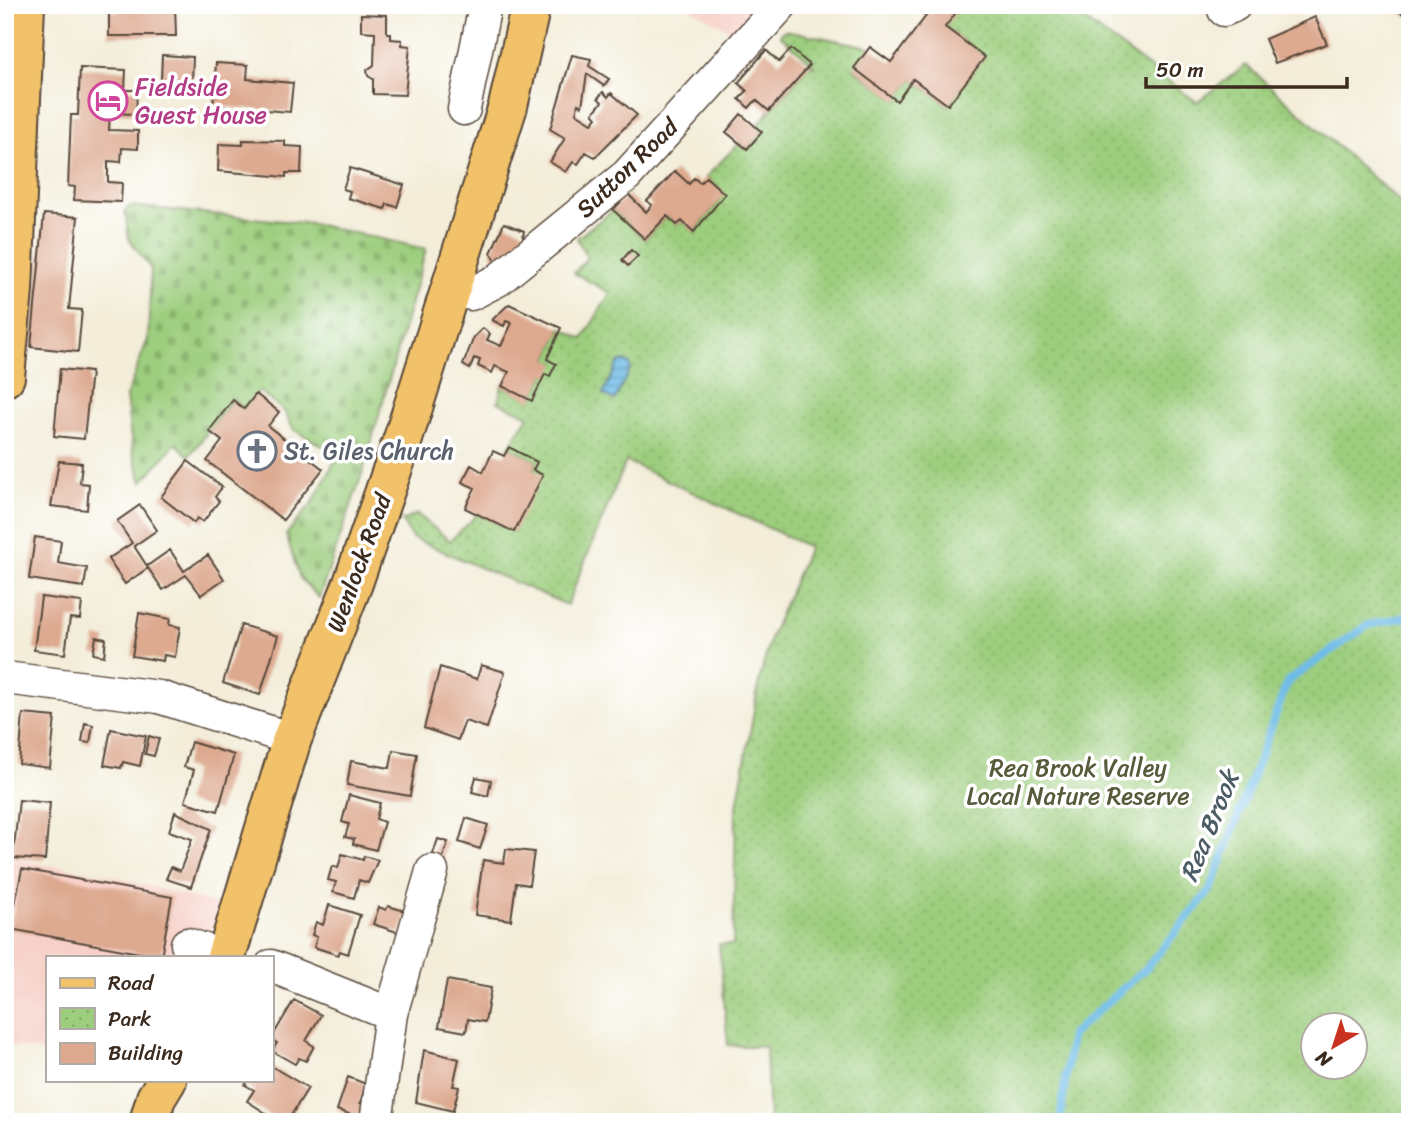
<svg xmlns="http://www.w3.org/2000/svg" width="1415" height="1127" viewBox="0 0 1415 1127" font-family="Sriracha,sans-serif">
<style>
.built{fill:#f7d1c9}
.cemetery{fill:url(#cemetery-stones);stroke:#6c7c4e;stroke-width:2}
.park{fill:url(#park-dots);stroke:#6c7c4e;stroke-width:2;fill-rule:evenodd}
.water{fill:url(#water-rules);stroke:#547383;stroke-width:2}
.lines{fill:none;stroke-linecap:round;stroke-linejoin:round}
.stream{stroke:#6ebce8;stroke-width:8}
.building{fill:#dda98f}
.minor-casing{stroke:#57473a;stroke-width:35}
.major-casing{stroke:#57473a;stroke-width:42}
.minor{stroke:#fff;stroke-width:32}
.major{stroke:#f2c26a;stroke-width:38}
.labels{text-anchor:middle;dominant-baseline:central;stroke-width:7;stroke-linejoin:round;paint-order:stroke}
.hotel-label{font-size:24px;fill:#b23c85;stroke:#fff;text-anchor:start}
.street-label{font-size:24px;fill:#3b2a1e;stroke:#fff}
.worship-label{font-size:24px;fill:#5b616d;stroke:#fff;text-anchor:start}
.park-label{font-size:24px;fill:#585b3b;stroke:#fff}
.water-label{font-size:26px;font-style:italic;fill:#4d5d65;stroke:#fff}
</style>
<defs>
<pattern id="cemetery-stones" width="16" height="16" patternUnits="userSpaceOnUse" patternTransform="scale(1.75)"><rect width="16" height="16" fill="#9dce7e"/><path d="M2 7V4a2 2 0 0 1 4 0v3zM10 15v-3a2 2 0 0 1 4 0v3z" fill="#88b16c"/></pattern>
<pattern id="park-dots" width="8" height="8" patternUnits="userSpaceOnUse" patternTransform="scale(1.75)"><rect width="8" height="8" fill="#9dce7e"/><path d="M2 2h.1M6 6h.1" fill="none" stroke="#88b16c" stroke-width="1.8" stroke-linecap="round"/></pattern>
<pattern id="water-rules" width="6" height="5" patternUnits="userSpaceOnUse" patternTransform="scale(1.75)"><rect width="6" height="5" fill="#6ebce8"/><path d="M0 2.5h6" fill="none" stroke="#5c99bb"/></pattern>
</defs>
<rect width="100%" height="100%" fill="#fff"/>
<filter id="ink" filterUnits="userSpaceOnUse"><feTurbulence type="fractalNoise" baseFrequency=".0143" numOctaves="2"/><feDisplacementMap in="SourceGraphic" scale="14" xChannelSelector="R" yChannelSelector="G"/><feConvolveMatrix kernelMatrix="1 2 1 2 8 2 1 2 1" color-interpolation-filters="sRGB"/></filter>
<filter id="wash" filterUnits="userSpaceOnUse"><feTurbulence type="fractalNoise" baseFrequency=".00686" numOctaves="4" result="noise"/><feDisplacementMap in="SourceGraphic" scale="28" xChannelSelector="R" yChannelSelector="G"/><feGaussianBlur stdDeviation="1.57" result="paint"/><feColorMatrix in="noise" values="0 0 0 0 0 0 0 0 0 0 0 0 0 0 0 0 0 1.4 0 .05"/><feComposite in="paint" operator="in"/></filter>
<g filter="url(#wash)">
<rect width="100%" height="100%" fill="#f3edd9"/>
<path class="built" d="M684 5H762L739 35Z
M5 858 103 874 220 905 205 957H47V1052L5 1045Z"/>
<path class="cemetery" d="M130 206 314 224 426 249 364 468 319 598 300 578 286 535 313 502 338 455 293 429 284 411 259 391 244 409 233 400 189 456 176 443 142 482 133 454 126 397 148 339 151 269 129 239 125 210Z"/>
<path class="park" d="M943 5H1064L1197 102 1246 65 1410 211V1122H769L766 1047 728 1045 719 944 733 945 736 812 759 682 771 636 809 547 626 461 567 605 412 538 402 521 417 514 450 541 478 514 514 532 537 462 509 447 529 416 498 402 502 386 532 400 545 374 555 364 547 359 561 328 583 339 610 293 574 273 587 258 577 238 613 210 645 239 667 216 677 225 682 221 695 232 724 194 706 177 739 143 747 149 762 132 756 127 810 65 815 66 780 35 785 30 870 47 854 69 897 100 913 79 948 105 984 57 945 27ZM1314 1026H1356V1068H1314Z"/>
<path class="water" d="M623 361 630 364V369L615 400 603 394 618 363Z"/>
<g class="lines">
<path class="stream" d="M1060 1122 1071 1035 1148 966 1211 889 1288 681 1368 625 1410 616"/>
</g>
<g id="blocks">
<path class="building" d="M118 5H175L176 36H109V11H119Z
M370 5H400L399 11Z
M925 5H943L955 14 945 27 985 57 948 105 913 79 897 101 854 68 870 47 891 62 926 16 920 12Z
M1391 5H1410V12L1407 17Z
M361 14 387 15V33H391V39L402 40V45L410 46 405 95 373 94V79L368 76 367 70 374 65 375 32 361 31Z
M1315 17 1327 44 1275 63 1265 39Z
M791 49 810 65 769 111 756 100 749 108 739 99 747 91 738 83 766 50 779 62Z
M162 55 193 57 192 82 161 81Z
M572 55 591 59 589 66 609 79 604 86 587 74 582 106 578 104 576 113 592 123 597 117 593 113 602 102 598 98 603 92 608 97 611 93 637 115 595 157 586 152 578 164 573 162 566 172 550 162 565 138 550 129Z
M216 63 248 65 247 79 293 83 290 112 213 106Z
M80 68 126 70 125 90H137L136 114 110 113 109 130 138 131V149L122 148 121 162 108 161V182L122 183 121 202 74 200 75 187 68 186 71 115H78Z
M741 114 762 132 747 149 726 132Z
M243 140 285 141V146L302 147 301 173H286V177L218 171 219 144 243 145Z
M350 168 404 185 397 207 387 204 385 209 348 198 350 191 343 189Z
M675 171 689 184 694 178 700 183 706 177 725 194 694 232 682 221 677 225 667 216 645 239 613 210 628 194 646 212 652 205 647 201Z
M44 214 78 217 69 309 82 310 78 352 31 347Z
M504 223 524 231 521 249 499 265 491 253Z
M631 250 638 256 628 266 622 260Z
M509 304 561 328 547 359 556 364 550 376 545 374 532 401 502 386 509 372 495 366 492 373 478 366 480 360 474 358 470 369 463 365 474 337 483 328 490 334 487 340 501 346 512 323 506 321 504 326 492 320Z
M60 369 91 372 84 439 54 436Z
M256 394 279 412 268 426 323 469 283 520 207 461 222 441 209 431 233 400 244 409Z
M509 447 537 462 533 470 543 475 514 532 465 508 475 488 462 482 471 465 483 472 493 451 504 456Z
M59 461 82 463 80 483 89 484 87 510 51 506Z
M188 461 222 487 215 497 219 501 203 522 197 518 194 523 161 497Z
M140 505 157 530 134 546 147 566 170 550 184 571 208 555 224 579 201 595 186 575 163 590 148 568 125 584 108 559 132 543 117 521Z
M35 537 61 541 58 563 87 568 84 587 29 579Z
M41 597 82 602 80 619 70 618 65 654 34 650Z
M139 613 170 619 169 625 180 627 175 657 164 655 163 661 132 656Z
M241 625 278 636 260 695 223 683Z
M96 637 106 639 104 656 93 654Z
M481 665 505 672 487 728 465 721 458 740 424 728 440 667 477 679Z
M23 714 55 717 50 768 19 764Z
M85 723 93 725 90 743 82 742Z
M111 729 146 736 140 766 123 762 121 768 104 765Z
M149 736 159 739 154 756 145 754Z
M191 742 234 755 218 811 185 802 194 770 184 767Z
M393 750 417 754 410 796 347 785 351 761 390 768Z
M476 777 491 780 488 796 472 792Z
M349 795 380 803 376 819 384 822 376 850 353 844 354 839 345 837 349 824 342 822Z
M19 800 50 803 45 860 13 858Z
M175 812 211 829 191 887 166 879 171 867 180 871 192 839 169 831Z
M466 818 488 825 480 849 459 842Z
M438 839 448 842 441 863 431 860Z
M506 849 534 852 529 885 516 883 511 920 475 915 483 860 504 863Z
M342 854 363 860 364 856 378 860 368 883 359 880 354 898 333 892 336 882 328 880 332 866 338 868Z
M22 869 172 897 161 957 10 929Z
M329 905 360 915 348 954 340 951 338 955 314 947 317 937 312 935 316 922 323 925Z
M388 906 408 912 400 933 373 924 379 907 386 910Z
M447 980 491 988 485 1022 468 1019 466 1032 439 1027Z
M294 1000 321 1015 306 1041 314 1046 306 1061 299 1058 295 1064 272 1051 277 1043 271 1039Z
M424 1050 459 1059 453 1086 459 1087 453 1111 416 1102Z
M271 1066 308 1088 287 1122H280L247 1101 254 1090 245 1085 248 1080H271Z
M348 1077 366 1084 360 1103 365 1104 361 1118 337 1110Z"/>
</g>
</g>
<g filter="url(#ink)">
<use href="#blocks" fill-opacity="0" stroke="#57473a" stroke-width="2"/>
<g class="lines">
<g class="minor-casing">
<path id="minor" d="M1224 10 1235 5
M464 109 485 5
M449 290 471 294 498 280 627 175 781 5
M5 678 159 697 292 739
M187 944 226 957
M271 966 391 1014
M376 1122 391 1014 432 871"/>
</g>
<g class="major-casing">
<path id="major" d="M5 377 13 290 25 5
M226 957 292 739 353 583 404 436 508 106 531 5
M149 1122 156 1098 167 1080"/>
</g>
<use href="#minor" class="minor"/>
<use href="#major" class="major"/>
</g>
</g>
<defs>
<g id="hotel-ring" transform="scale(2.0125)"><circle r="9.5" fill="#fff" stroke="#d1479c" stroke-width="1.5"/><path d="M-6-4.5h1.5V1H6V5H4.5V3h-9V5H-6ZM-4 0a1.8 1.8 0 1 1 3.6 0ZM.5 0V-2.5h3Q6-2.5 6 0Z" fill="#d1479c"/></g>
<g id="church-ring" transform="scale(2.0125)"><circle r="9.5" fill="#fff" stroke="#6b7280" stroke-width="1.5"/><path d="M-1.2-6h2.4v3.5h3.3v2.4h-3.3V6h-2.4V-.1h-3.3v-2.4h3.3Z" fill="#6b7280"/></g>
</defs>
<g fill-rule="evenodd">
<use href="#hotel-ring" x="108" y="101"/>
<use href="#church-ring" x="257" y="451"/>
</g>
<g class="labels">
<g class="hotel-label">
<text x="135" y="87">Fieldside<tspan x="135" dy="28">Guest House</tspan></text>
</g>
<g class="street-label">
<text transform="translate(627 168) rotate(-44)">Sutton Road</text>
<text transform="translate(359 563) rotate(-70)">Wenlock Road</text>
</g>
<g class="worship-label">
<text x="284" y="451">St. Giles Church</text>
</g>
<g class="park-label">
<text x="1078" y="768">Rea Brook Valley<tspan x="1078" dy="28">Local Nature Reserve</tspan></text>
</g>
<g class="water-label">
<text transform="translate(1209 826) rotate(-68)">Rea Brook</text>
</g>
</g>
<rect width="1415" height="1127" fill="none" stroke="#fff" stroke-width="28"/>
<rect x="46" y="956" width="228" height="126" fill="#ffffff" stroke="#b1aaa5" stroke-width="2"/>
<rect x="60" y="978" width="35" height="10" fill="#f2c26a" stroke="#b1aaa5" stroke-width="2"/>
<text x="108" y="990" font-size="21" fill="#3b2a1e">Road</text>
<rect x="60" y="1008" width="35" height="21" fill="url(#park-dots)" stroke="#b1aaa5" stroke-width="2"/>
<text x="108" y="1026" font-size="21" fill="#3b2a1e">Park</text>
<rect x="60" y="1043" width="35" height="21" fill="#dda98f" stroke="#b1aaa5" stroke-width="2"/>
<text x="108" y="1060" font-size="21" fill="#3b2a1e">Building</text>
<g transform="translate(1334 1046) rotate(219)"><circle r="33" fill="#ffffff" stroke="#b1aaa5" stroke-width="2"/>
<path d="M0-5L12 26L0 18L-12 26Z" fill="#c8321e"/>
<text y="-10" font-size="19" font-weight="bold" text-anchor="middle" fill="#3b2a1e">N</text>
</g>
<path d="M1146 77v10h201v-10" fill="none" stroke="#3b2a1e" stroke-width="3.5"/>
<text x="1156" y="77" font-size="21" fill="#3b2a1e" stroke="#ffffff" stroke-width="5" paint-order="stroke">50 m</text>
</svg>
